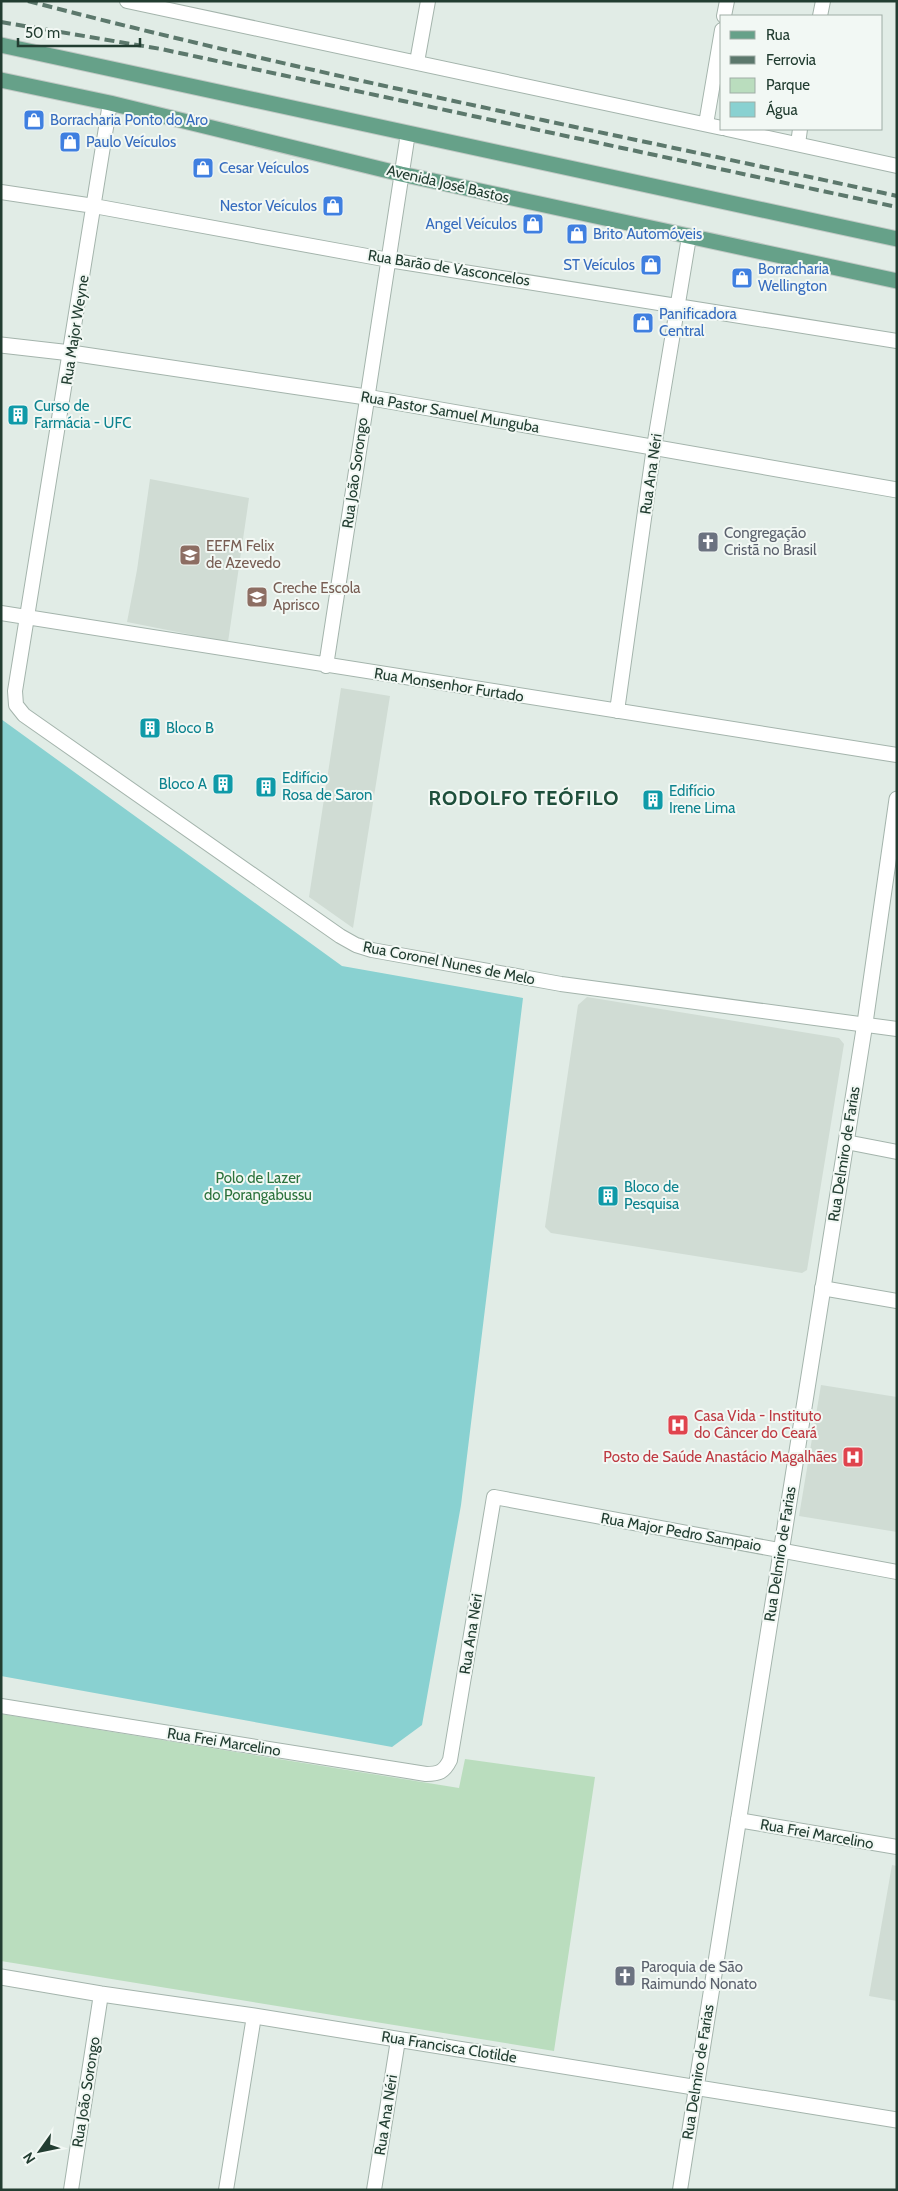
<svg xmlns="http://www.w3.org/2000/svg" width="898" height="2191" viewBox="0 0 898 2191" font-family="Cabin,sans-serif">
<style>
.built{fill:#d0dcd4}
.green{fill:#baddbe}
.water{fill:#89d1d1}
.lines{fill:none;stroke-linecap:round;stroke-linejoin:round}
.minor-casing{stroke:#a4b4ac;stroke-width:16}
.tertiary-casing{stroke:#a4b4ac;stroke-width:17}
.primary-casing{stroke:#c1c9c5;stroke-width:17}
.minor{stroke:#fff;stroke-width:14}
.tertiary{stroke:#fff;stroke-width:15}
.primary{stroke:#66a189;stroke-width:15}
.rail{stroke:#5c786c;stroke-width:4;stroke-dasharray:10 5;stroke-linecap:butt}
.labels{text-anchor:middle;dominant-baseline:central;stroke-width:4;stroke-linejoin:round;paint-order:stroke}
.shop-label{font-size:15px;fill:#366cbe;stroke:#f2f8f4;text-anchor:start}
.street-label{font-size:15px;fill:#223d31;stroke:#f2f8f4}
.culture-label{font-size:15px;fill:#0d838f;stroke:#f2f8f4;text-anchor:start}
.worship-label{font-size:15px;fill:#5b616d;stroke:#f2f8f4;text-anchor:start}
.education-label{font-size:15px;fill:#785e54;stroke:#f2f8f4;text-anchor:start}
.park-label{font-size:15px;fill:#2c733d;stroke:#f2f8f4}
.health-label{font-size:15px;fill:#be3a42;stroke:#f2f8f4;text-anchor:start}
.district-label{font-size:20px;font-weight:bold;letter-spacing:1px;fill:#1e4f3b;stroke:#f2f8f4}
</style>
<rect width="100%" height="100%" fill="#e1ece6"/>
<path class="built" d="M150 479 249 498 228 642 127 622 137 570Z
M341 688 390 696 353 928 309 897Z
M587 997 839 1038 844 1044 807 1270 802 1273 551 1233 545 1227 578 1005Z
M821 1385 897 1397V1532L799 1516Z
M892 1865 897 1866V2001L869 1996Z"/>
<path class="green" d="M1 1714 459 1788 465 1759 595 1777 554 2051 1 1961Z"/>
<path class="water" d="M1 719 342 966 523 998 461 1505 422 1725 392 1747 1 1676Z"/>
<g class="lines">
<g class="minor-casing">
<path id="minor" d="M127 1 722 128
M724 16 727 1
M820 16 823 1
M417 62 428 1
M110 103 15 691 16 705 24 715 340 936 356 945 372 950 561 984 897 1029
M706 124 722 30
M727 129 897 166
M798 144 800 129
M1 192 94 206 389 260 897 341
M1 613 897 755
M326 666 408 133
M617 711 654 447 689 237
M846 1142 897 1152
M822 1288 897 1301
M1 1706 426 1774C439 1774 444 1772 450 1760L494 1497 897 1572
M738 1820 897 1847
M71 2190 101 1994
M226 2190 254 2016
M374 2190 398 2040
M680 2190 696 2088"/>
</g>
<g class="tertiary-casing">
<path id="tertiary" d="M1 345 71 353 366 397 897 490
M1 1977 101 1994 254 2016 897 2120
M696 2088 865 1023 897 799"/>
</g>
<g class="primary-casing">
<path id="primary" d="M1 45 897 239
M1 80 110 103 401 174 897 281"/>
</g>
<use href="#minor" class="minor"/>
<use href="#tertiary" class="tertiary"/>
<use href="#primary" class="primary"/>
<path class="rail" d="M28 1C315 76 607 132 897 196
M1 22 161 49 897 207"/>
</g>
<defs>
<g id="shop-square" transform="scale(1.125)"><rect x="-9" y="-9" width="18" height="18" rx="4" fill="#3f7fe0" stroke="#f2f8f4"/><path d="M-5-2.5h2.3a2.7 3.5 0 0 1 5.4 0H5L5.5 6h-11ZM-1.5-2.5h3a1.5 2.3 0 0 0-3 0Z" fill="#fff"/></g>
<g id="building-square" transform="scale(1.125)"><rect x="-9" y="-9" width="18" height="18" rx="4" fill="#0f9aa8" stroke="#f2f8f4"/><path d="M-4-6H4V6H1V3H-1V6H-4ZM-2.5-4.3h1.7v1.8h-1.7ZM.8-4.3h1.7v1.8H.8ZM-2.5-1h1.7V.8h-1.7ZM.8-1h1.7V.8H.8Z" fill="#fff"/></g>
<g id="church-square" transform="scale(1.125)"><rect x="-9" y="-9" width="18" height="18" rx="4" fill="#6b7280" stroke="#f2f8f4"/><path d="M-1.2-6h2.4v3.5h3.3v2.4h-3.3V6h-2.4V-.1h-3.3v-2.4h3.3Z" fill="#fff"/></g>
<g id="school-square" transform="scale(1.125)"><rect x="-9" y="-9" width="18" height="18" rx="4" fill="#8d6e63" stroke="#f2f8f4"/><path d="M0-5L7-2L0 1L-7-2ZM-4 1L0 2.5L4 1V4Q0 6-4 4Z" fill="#fff"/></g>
<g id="hospital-square" transform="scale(1.125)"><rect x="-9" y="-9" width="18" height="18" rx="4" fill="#e0444e" stroke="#f2f8f4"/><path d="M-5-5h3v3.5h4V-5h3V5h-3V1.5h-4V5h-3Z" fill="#fff"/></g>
</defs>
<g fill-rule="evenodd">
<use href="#shop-square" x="34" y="120"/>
<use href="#shop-square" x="70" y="142"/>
<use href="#shop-square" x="203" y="168"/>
<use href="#shop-square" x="333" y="206"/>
<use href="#shop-square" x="533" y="224"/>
<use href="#shop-square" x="577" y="234"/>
<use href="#shop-square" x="651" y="265"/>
<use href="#shop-square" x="742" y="278"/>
<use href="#shop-square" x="643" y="323"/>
<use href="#building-square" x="18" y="415"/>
<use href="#church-square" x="708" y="542"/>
<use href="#school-square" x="190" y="555"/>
<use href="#school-square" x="257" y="597"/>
<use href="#building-square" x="150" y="728"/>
<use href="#building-square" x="223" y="784"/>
<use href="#building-square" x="266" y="787"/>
<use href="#building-square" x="653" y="800"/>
<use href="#building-square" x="608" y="1196"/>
<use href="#hospital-square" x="678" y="1425"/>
<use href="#hospital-square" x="853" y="1457"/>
<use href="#church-square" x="625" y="1976"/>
</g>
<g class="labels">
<g class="shop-label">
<text x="50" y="120">Borracharia Ponto do Aro</text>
<text x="86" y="142">Paulo Veículos</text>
<text x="219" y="168">Cesar Veículos</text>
<text x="317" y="206" text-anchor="end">Nestor Veículos</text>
<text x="517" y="224" text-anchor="end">Angel Veículos</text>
<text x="593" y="234">Brito Automóveis</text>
<text x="635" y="265" text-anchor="end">ST Veículos</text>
<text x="758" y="269">Borracharia<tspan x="758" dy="17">Wellington</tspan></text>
<text x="659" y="314">Panificadora<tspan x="659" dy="17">Central</tspan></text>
</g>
<g class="street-label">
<text transform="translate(448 184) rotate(13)">Avenida José Bastos</text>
<text transform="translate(449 268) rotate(9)">Rua Barão de Vasconcelos</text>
<text transform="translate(75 330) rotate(-81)">Rua Major Weyne</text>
<text transform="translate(450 412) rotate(10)">Rua Pastor Samuel Munguba</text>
<text transform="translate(355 473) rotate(-82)">Rua João Sorongo</text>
<text transform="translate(651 474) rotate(-82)">Rua Ana Néri</text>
<text transform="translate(449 685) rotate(9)">Rua Monsenhor Furtado</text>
<text transform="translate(449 963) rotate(11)">Rua Coronel Nunes de Melo</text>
<text transform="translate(844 1154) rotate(-81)">Rua Delmiro de Farias</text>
<text transform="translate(681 1532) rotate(10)">Rua Major Pedro Sampaio</text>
<text transform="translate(780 1554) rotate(-81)">Rua Delmiro de Farias</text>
<text transform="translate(471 1634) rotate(-81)">Rua Ana Néri</text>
<text transform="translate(224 1742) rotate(9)">Rua Frei Marcelino</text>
<text transform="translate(817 1834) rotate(10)">Rua Frei Marcelino</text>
<text transform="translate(449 2047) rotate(9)">Rua Francisca Clotilde</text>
<text transform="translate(698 2072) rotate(-81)">Rua Delmiro de Farias</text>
<text transform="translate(86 2092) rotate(-81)">Rua João Sorongo</text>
<text transform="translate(386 2115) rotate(-81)">Rua Ana Néri</text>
</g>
<g class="culture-label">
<text x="34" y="406">Curso de<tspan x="34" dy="17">Farmácia - UFC</tspan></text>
<text x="166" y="728">Bloco B</text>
<text x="282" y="778">Edifício<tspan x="282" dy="17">Rosa de Saron</tspan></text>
<text x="207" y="784" text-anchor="end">Bloco A</text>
<text x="669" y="791">Edifício<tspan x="669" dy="17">Irene Lima</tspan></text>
<text x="624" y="1187">Bloco de<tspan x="624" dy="17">Pesquisa</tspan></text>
</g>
<g class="worship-label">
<text x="724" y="533">Congregação<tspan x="724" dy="17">Cristã no Brasil</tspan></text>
<text x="641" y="1967">Paroquia de São<tspan x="641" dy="17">Raimundo Nonato</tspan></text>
</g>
<g class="education-label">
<text x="206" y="546">EEFM Felix<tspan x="206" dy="17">de Azevedo</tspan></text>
<text x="273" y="588">Creche Escola<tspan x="273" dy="17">Aprisco</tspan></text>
</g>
<g class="park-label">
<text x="258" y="1178">Polo de Lazer<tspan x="258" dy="17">do Porangabussu</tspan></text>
</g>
<g class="health-label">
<text x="694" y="1416">Casa Vida - Instituto<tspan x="694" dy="17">do Câncer do Ceará</tspan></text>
<text x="837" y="1457" text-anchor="end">Posto de Saúde Anastácio Magalhães</text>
</g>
<g class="district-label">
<text x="524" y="798">RODOLFO TEÓFILO</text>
</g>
</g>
<rect width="898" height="2191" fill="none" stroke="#223d31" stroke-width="5"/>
<rect x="720" y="15" width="162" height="115" fill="#f2f8f4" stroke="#9fada6"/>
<rect x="730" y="31" width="25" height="8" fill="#66a189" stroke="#9fada6"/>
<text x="766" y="40" font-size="15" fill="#223d31">Rua</text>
<rect x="730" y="56" width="25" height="8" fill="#5c786c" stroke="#9fada6"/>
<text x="766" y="65" font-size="15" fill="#223d31">Ferrovia</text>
<rect x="730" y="78" width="25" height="15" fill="#baddbe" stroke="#9fada6"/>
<text x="766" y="90" font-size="15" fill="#223d31">Parque</text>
<rect x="730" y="102" width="25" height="15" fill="#89d1d1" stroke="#9fada6"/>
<text x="766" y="115" font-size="15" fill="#223d31">Água</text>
<g transform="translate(40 2151) rotate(237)" stroke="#f2f8f4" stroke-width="4" paint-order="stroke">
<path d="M0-4L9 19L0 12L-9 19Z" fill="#223d31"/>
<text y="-8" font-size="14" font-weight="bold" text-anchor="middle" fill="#223d31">N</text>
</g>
<path d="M18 38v8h122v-8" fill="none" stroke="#223d31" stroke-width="2.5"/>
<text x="25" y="38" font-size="15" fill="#223d31" stroke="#f2f8f4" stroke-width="4" paint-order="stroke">50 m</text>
</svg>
